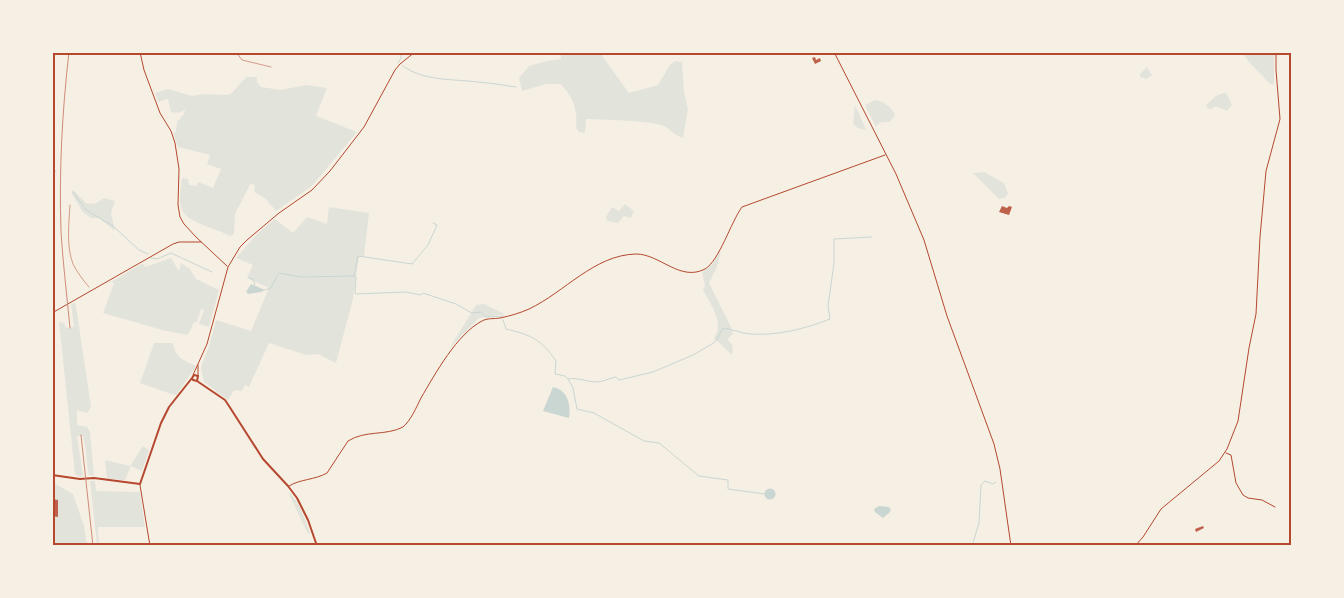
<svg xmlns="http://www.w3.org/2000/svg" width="1344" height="598" viewBox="0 0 1344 598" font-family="Montserrat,sans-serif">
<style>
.green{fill:#e2e4dc}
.water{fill:#c9d6d2}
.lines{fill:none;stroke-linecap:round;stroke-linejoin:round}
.stream{stroke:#c9d6d2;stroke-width:1}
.building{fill:#bf614a}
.path{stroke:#b5482f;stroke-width:0.5}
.service{stroke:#b5482f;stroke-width:0.5}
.minor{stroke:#b5482f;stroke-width:1}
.tertiary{stroke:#b5482f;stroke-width:1}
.secondary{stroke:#b5482f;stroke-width:2}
.rail{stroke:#cf8b77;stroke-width:1}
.neatline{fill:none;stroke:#b5482f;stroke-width:2}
</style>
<rect width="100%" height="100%" fill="#f6efe4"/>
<path class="green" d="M1243 52 1274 53V85L1270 84 1248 61Z
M561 53H600L629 93 658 85 670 65 675 61 682 62 684 92 688 109 683 138C674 135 671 130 664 126 651 120 602 120 586 119L585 133 579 132 576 128C578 109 573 98 561 84H546L522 91 519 78 529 66 547 61 561 59Z
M1147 67 1152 75 1147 79 1140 77V74Z
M246 77H257V82L261 87 281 90 306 85 327 88 316 116 357 132 312 186 276 211 265 198 254 192 255 186 251 183 235 214 234 234 230 236C216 228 189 224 182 210 178 201 181 187 182 178L188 179 189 185 197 186 198 182 213 188 221 169 207 164 210 155 178 147 173 133 176 132 177 122 184 114 185 110 178 113 171 112 168 99 158 102 155 93 168 89 192 96 203 94 227 95 232 93Z
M1226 92 1232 105 1227 111 1216 106 1211 109 1207 108 1206 105 1216 96Z
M875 100C883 101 892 107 895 115L890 122C883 122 880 121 876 127L865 105Z
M855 105 866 130 858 128 853 124Z
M984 172 1004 183 1008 193 1005 198 999 199 973 173Z
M73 190 86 203 95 204 104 198 115 201 111 213 115 231 99 218H91L82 211 71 192Z
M625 204 634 211 631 218 624 216 618 223 607 221 606 217 612 207 619 211Z
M329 207 369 213 364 256 359 255 353 299 336 363 318 354 306 355 269 343 249 387 245 385 242 391 234 390 228 400 204 382 201 368 202 364 209 347 216 320 251 331 269 288 247 278 253 265 236 258 258 233 275 219 293 233 307 217 327 224Z
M721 250 717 267 709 283 731 327 733 334 727 339 732 344 733 353 731 354 714 338C725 324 710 303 703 290L705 286 702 272 712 265Z
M171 258 179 271 181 263 190 269 196 279 219 290 209 327 199 324 204 310 201 309 197 322H194L188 335 166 331 103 313 114 283 111 282 143 263 145 267Z
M75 303 76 306 91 407 87 413 77 410V425L87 427 90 432 94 476 89 475C86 462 87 449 83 436H77L83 475 81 477 78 476 75 474 59 322 64 323 66 328 74 327 71 304Z
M484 304 505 314 479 318 449 349 476 305Z
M154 343H173C175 358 184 360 196 366L177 394 174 395 140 383Z
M143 446 149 450 142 471 131 466 125 480 107 479 105 460 130 466Z
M90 481H95L96 491 140 492 145 527H98L99 545H97Z
M52 482 73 494 84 526 87 545H53Z
M288 492C300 501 305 520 310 533L308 534Z"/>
<path class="water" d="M251 284 265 290 261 292 248 294 246 292Z
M553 387C568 390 571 405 569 418L543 411Z
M764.5 494a5.5 5.5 0 1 1 11 0a5.5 5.5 0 1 1-11 0Z
M879 506 889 507 891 510 889 513 883 518 875 512 874 509Z"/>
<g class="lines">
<path class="stream" d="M398 63 401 58V52
M403 66C423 81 453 79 478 82 490 83 503 85 516 87
M52 167 56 172
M73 192 86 210 113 226 139 250 148 254
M151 258 157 259 171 253 212 272
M278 273 301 277 354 276 356 277 355 293 356 294 406 292 421 295 423 293 456 304 472 313 481 312 486 317 503 316
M354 276 358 256 412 264 428 245 437 225 433 223
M249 278 253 279 255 285
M265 290 271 288 277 276
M503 320 506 329C531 335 541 339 556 361L555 374 565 376 568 379C577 377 587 382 596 382 603 382 610 378 616 377L619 380 653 372 693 355 715 342 723 328C732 329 740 333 750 334 776 336 805 329 830 319L828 306 834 263V239L872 237
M568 379 573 388 577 409 594 413 644 441 659 443 699 476 728 480V489L765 494
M972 546 979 523 981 485 985 481 993 484 996 482"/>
</g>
<path class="building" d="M815 57 816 60 820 58 821 61 815 64 812 58Z
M1002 206 1007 208 1009 206 1012 207 1009 215 999 212Z
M52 499 58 500V517L52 516Z
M1203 526 1204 528 1196 532 1195 529Z"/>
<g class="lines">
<path class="path" d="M70 205C69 223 66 246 73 264 77 272 83 280 89 287"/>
<path class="service" d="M236 52 242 60 271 67"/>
<path class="minor" d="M1226 453 1231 455 1236 483 1243 495 1248 498 1262 500 1275 507
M289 486C300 479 315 480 327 473L348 441C365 430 386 436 403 427 411 420 416 408 421 398 435 374 457 334 482 321 487 318 494 319 500 318 510 316 520 313 529 309 565 292 594 255 636 254 660 254 680 282 705 269 719 261 731 222 742 207L885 155
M1135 546 1143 537 1161 509 1219 461 1227 449 1238 421 1249 348 1256 314 1260 237 1266 171 1280 119 1276 70V52"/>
<path class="tertiary" d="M140 52 144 70 160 113 171 131 175 143 179 169 178 205 180 217 184 224 196 237 227 266
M834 52 896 174 924 240 947 316 994 444 1000 469 1011 546
M52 313 173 244 179 242H201
M193 375 207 344 228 267 240 247 247 240 279 213 312 190 330 171 364 127 395 70 400 64 415 52
M198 376V365
M140 485 150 546"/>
<path class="secondary" d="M197 381 198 376 194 375 192 378 193 380 197 381 225 400 229 406 263 459 288 486 297 498 308 520 317 546
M52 475 80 479 94 478 140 484 161 423 169 407 192 378"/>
<path class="rail" d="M69 52C62 112 59 172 61 232 63 264 67 296 70 328
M81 435 93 546"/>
</g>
<rect width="1344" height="598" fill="none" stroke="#f6efe4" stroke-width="108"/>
<rect x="54" y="54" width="1236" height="490" class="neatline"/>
</svg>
